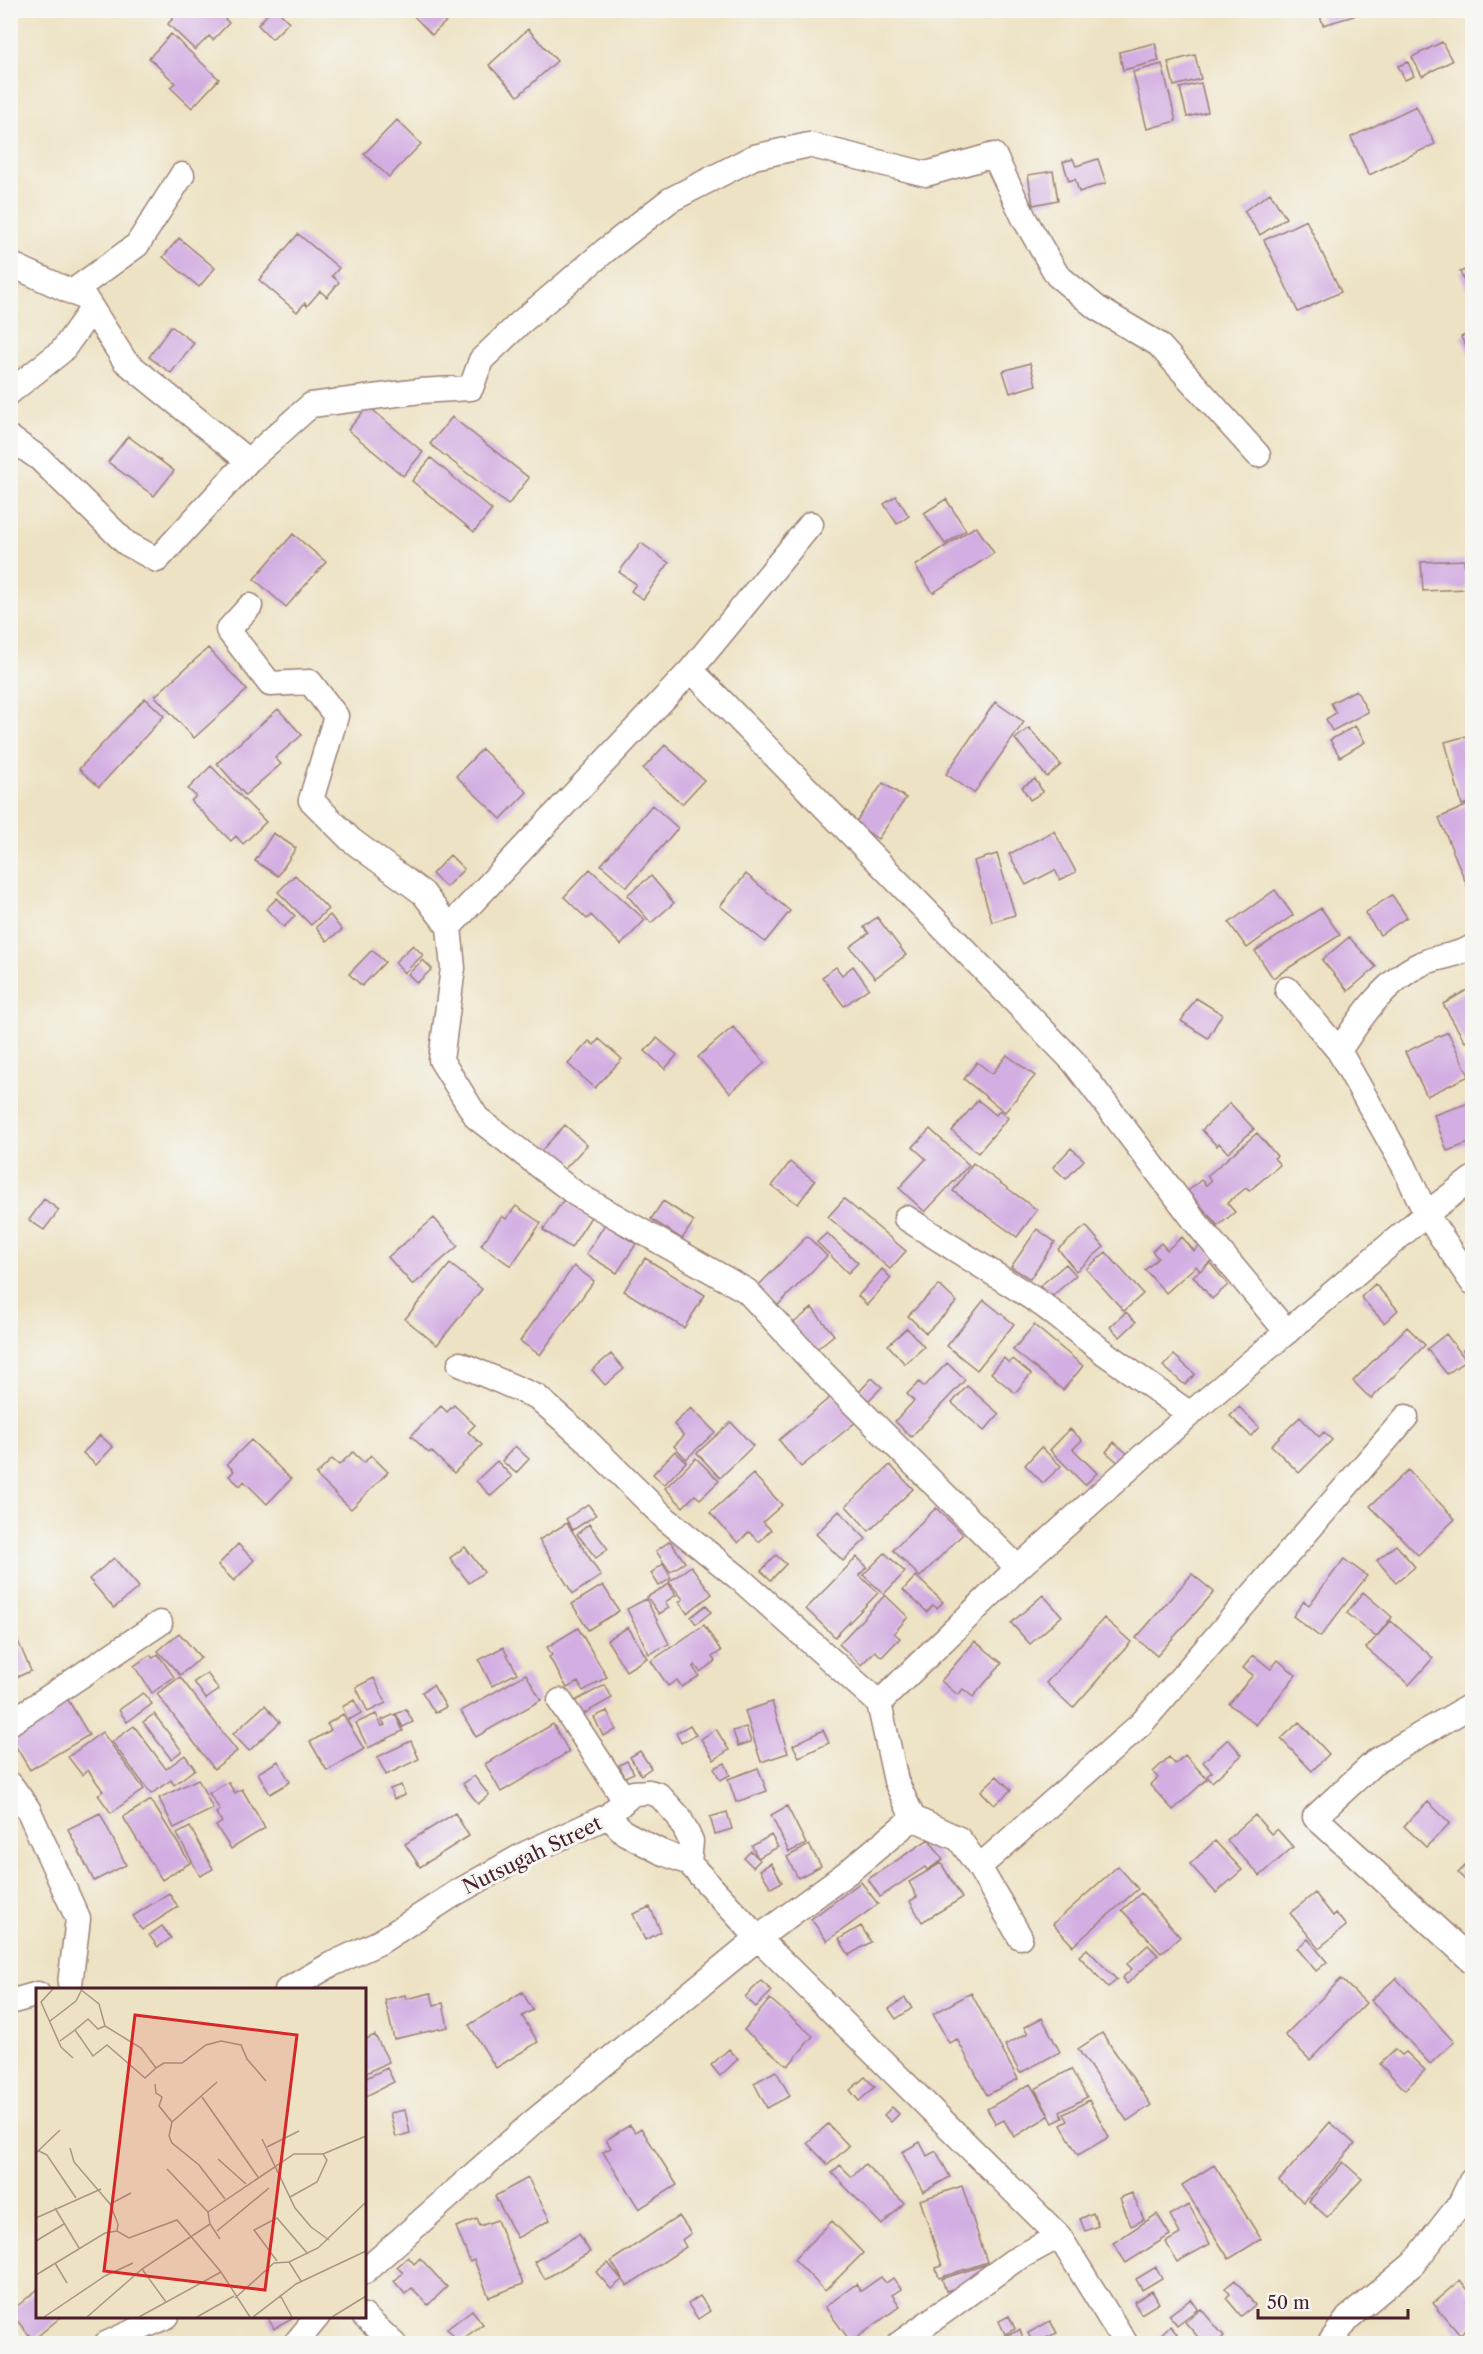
<svg xmlns="http://www.w3.org/2000/svg" width="1483" height="2354" viewBox="0 0 1483 2354" font-family="'Libre Caslon Text',serif">
<style>
.building{fill:#d3aee2}
.lines{fill:none;stroke-linecap:round;stroke-linejoin:round}
.street-casing{stroke:#9c8077;stroke-width:27}
.street{stroke:#fff;stroke-width:24}
.labels{text-anchor:middle;dominant-baseline:central;stroke-width:6;stroke-linejoin:round;paint-order:stroke}
.street-label{font-size:20px;fill:#4a1f2b;stroke:#f6f6f2}
.inset-road{fill:none;stroke:#ac9486;stroke-width:1.5}
.view{fill:#d62828;fill-opacity:0.15;stroke:#d62828;stroke-width:3}
.inset-edge{fill:none;stroke:#4a1f2b;stroke-width:3}
</style>
<rect width="100%" height="100%" fill="#f6f6f2"/>
<filter id="ink" filterUnits="userSpaceOnUse"><feTurbulence type="fractalNoise" baseFrequency=".0167" numOctaves="2"/><feDisplacementMap in="SourceGraphic" scale="12" xChannelSelector="R" yChannelSelector="G"/><feConvolveMatrix kernelMatrix="1 2 1 2 8 2 1 2 1" color-interpolation-filters="sRGB"/></filter>
<filter id="wash" filterUnits="userSpaceOnUse"><feTurbulence type="fractalNoise" baseFrequency=".008" numOctaves="4" result="noise"/><feDisplacementMap in="SourceGraphic" scale="24" xChannelSelector="R" yChannelSelector="G"/><feGaussianBlur stdDeviation="1.35" result="paint"/><feColorMatrix in="noise" values="0 0 0 0 0 0 0 0 0 0 0 0 0 0 0 0 0 1.4 0 .05"/><feComposite in="paint" operator="in"/></filter>
<g filter="url(#wash)">
<rect width="100%" height="100%" fill="#ede2c3"/>
<g id="blocks">
<path class="building" d="M180 10H233L225 19 229 23 213 40 209 36 195 50 168 24Z
M271 10H277L289 22 272 39 258 25Z
M408 10H458L432 35Z
M1318 10H1352L1354 16 1323 25Z
M528 29 557 61 518 96 489 65Z
M171 34 219 79 192 108 170 87 175 83 149 58Z
M1442 42 1452 61 1422 76 1412 57Z
M1155 43 1159 61 1123 70 1119 52Z
M1195 55 1201 79 1174 86 1168 62Z
M1408 62 1414 76 1405 80 1398 66Z
M1162 64 1176 121 1147 129 1133 72Z
M1201 83 1208 112 1187 117 1180 88Z
M1416 106 1435 144 1369 175 1351 137Z
M397 120 421 144 389 177 364 154Z
M1073 159 1076 166 1098 159 1106 183 1079 192 1075 179 1069 181 1063 162Z
M1053 171 1058 200 1033 205 1028 175Z
M1270 193 1286 218 1260 235 1244 211Z
M1306 220 1341 292 1298 312 1264 240Z
M298 234 339 268 332 276 339 282 327 297 320 291 307 306 305 303 297 312 259 280Z
M179 238 215 268 199 287 163 257Z
M1472 267V301L1460 272Z
M171 326 194 343 171 373 149 357Z
M1472 331V359L1461 337Z
M1030 363 1036 385 1010 393 1003 371Z
M368 406 423 452 403 476 348 430Z
M452 417 529 478 508 505 430 444Z
M128 436 174 471 154 496 108 462Z
M431 458 492 510 474 532 412 481Z
M896 496 909 516 897 524 884 504Z
M946 499 966 530 945 544 924 513Z
M976 526 994 553 933 593 915 566Z
M293 534 326 562 286 607 254 579Z
M641 543 669 563 643 599 631 591 636 584 619 572Z
M1464 560 1466 589 1423 591 1421 562Z
M208 648 247 690 194 738 155 696Z
M1356 690 1368 712 1332 731 1326 719 1336 713 1331 703Z
M145 698 164 716 99 787 79 769Z
M995 702 1024 722 974 793 946 774Z
M278 709 302 735 275 758 281 764 245 795 217 763Z
M1355 726 1365 742 1340 757 1330 740Z
M1029 728 1061 765 1047 777 1015 739Z
M1467 736 1472 758V802L1462 805 1445 742Z
M665 745 704 780 682 804 643 769Z
M482 749 527 792 501 819 456 776Z
M211 766 266 822 243 844 236 836 231 841 191 801 196 796 188 789Z
M1035 779 1043 792 1030 800 1022 787Z
M883 783 906 798 878 839 855 823Z
M1472 803V889L1469 890 1439 818Z
M652 805 678 828 627 887 601 865Z
M1054 831 1076 872 1060 880 1055 870 1026 885 1009 854Z
M273 833 296 848 278 876 255 861Z
M997 854 1015 915 992 922 974 861Z
M450 855 464 869 446 887 432 874Z
M590 869 645 920 621 945 591 915 587 919 564 897Z
M746 874 790 911 765 942 720 906Z
M295 875 328 909 311 925 278 892Z
M651 876 674 903 651 923 627 895Z
M1275 890 1293 915 1247 948 1229 923Z
M1392 895 1407 917 1380 935 1365 913Z
M277 898 295 916 284 927 266 909Z
M1321 908 1340 935 1273 978 1255 951Z
M330 915 342 930 327 941 316 927Z
M877 917 906 955 875 978 850 947 869 933 864 927Z
M1349 937 1376 967 1348 991 1322 960Z
M413 945 423 955 404 973 395 962Z
M372 950 385 962 362 986 349 974Z
M423 960 432 969 417 983 408 974Z
M853 966 869 988 844 1006 822 977 836 967 842 975Z
M1472 987V1038L1465 1042 1443 1004Z
M1196 998 1222 1014 1208 1038 1181 1021Z
M733 1027 765 1063 730 1093 698 1057Z
M1448 1032 1469 1076 1427 1096 1405 1052Z
M657 1038 677 1055 665 1069 645 1051Z
M599 1039 622 1059 595 1088 568 1064 589 1041 594 1045Z
M1007 1055 1035 1076 1005 1112 964 1079 977 1062 992 1074Z
M978 1100 996 1115 1000 1110 1008 1118 978 1153 952 1131Z
M1472 1102V1142L1447 1151 1434 1115Z
M1230 1103 1254 1129 1228 1153 1219 1143 1217 1146 1202 1130Z
M565 1125 587 1145 562 1172 540 1152Z
M930 1129 969 1165 925 1212 899 1188 926 1159 913 1147Z
M1257 1133 1277 1156 1274 1158 1280 1165 1249 1191 1246 1188 1227 1203 1235 1212 1218 1226 1188 1191 1201 1180 1206 1185 1211 1181 1207 1176Z
M1071 1148 1084 1160 1066 1179 1053 1167Z
M790 1162 815 1181 798 1204 772 1186Z
M973 1163 1037 1210 1017 1237 953 1191Z
M44 1199 59 1210 44 1230 29 1220Z
M564 1199 591 1217 571 1248 543 1230Z
M844 1199 906 1251 890 1269 828 1217Z
M663 1201 694 1221 682 1239 651 1219Z
M516 1206 541 1223 511 1266 481 1245 502 1216 506 1219Z
M434 1218 458 1246 413 1285 388 1257Z
M605 1224 636 1244 617 1273 586 1254Z
M1086 1226 1104 1247 1076 1271 1058 1249Z
M1037 1229 1055 1242 1030 1279 1011 1267Z
M827 1233 858 1263 848 1273 817 1242Z
M807 1236 827 1256 776 1307 756 1288Z
M1182 1237 1194 1251 1202 1244 1215 1257 1200 1271 1196 1266 1166 1293 1145 1270 1158 1258 1152 1251 1161 1243 1167 1250Z
M1106 1252 1143 1294 1124 1311 1086 1269Z
M645 1258 705 1295 684 1328 624 1291Z
M1210 1263 1228 1285 1212 1299 1193 1276Z
M450 1264 482 1289 437 1345 405 1319Z
M1066 1264 1076 1275 1050 1298 1040 1286Z
M574 1266 594 1281 540 1355 520 1341Z
M882 1269 891 1278 867 1305 858 1296Z
M1375 1284 1398 1310 1384 1323 1361 1297Z
M939 1285 957 1302 926 1333 908 1316Z
M984 1300 1014 1324 977 1370 947 1346Z
M812 1308 834 1335 813 1352 791 1325Z
M1126 1312 1136 1322 1120 1337 1110 1327Z
M1034 1325 1083 1366 1063 1390 1013 1350Z
M1407 1327 1425 1345 1371 1399 1353 1381Z
M907 1328 924 1347 905 1364 888 1345Z
M1446 1334 1466 1360 1447 1374 1427 1349Z
M1472 1344V1366L1463 1350Z
M611 1354 624 1369 605 1385 592 1370Z
M1174 1355 1195 1374 1185 1385 1163 1366Z
M1004 1358 1009 1363 1013 1359 1031 1374 1015 1393 991 1373Z
M947 1363 965 1380 911 1437 895 1421 914 1401 907 1394 919 1382 924 1387Z
M872 1378 882 1387 866 1403 857 1394Z
M967 1386 999 1414 984 1431 952 1403Z
M834 1394 857 1421 801 1467 779 1440Z
M454 1405 475 1425 468 1432 482 1445 454 1473 431 1451 429 1453 411 1436 441 1406 447 1412Z
M1239 1407 1259 1427 1251 1436 1230 1416Z
M691 1408 715 1432 686 1459 674 1446 684 1436 674 1424Z
M1300 1417 1319 1437 1324 1432 1332 1440 1299 1473 1271 1445Z
M731 1422 753 1446 720 1478 697 1453Z
M1070 1429 1082 1440 1073 1449 1097 1473 1085 1485 1050 1450Z
M100 1435 113 1447 96 1465 83 1453Z
M251 1440 291 1479 267 1504 244 1481 240 1486 229 1476 234 1471 227 1464Z
M1114 1442 1129 1455 1121 1465 1106 1452Z
M515 1446 529 1459 516 1473 502 1461Z
M1041 1447 1061 1466 1043 1483 1025 1465Z
M675 1451 686 1462 664 1485 653 1474Z
M353 1452 364 1463 371 1455 388 1472 351 1509 316 1475 332 1459 339 1465Z
M696 1458 719 1481 700 1499 695 1495 683 1507 665 1488Z
M497 1461 512 1477 491 1496 476 1481Z
M890 1465 913 1489 869 1531 846 1506Z
M1408 1470 1455 1519 1418 1555 1370 1506Z
M753 1474 782 1505 763 1522 771 1530 759 1542 749 1532 738 1543 710 1513Z
M588 1504 596 1515 573 1530 566 1519Z
M936 1508 963 1534 920 1577 893 1550Z
M839 1511 866 1539 843 1561 816 1534Z
M567 1523 601 1576 573 1594 539 1540Z
M589 1524 608 1549 596 1558 577 1534Z
M670 1541 685 1562 670 1572 656 1551Z
M238 1544 254 1560 234 1581 218 1565Z
M1396 1545 1415 1567 1396 1583 1377 1560Z
M465 1547 484 1572 469 1583 450 1558Z
M885 1553 905 1572 884 1594 863 1575Z
M776 1555 786 1564 771 1580 761 1571Z
M857 1557 867 1567 859 1575 878 1593 835 1637 806 1609Z
M114 1558 139 1587 114 1608 89 1579Z
M1344 1559 1367 1576 1320 1637 1293 1616 1304 1601 1309 1605Z
M663 1564 671 1578 659 1586 651 1573Z
M691 1566 712 1594 687 1613 679 1602 683 1599 669 1582Z
M1192 1574 1214 1592 1157 1656 1136 1638Z
M916 1576 943 1602 937 1608 933 1605 927 1612 903 1590Z
M669 1584 676 1595 665 1602 669 1608 659 1614 647 1597Z
M603 1585 619 1611 588 1630 572 1604Z
M1363 1592 1392 1617 1376 1637 1347 1613Z
M885 1595 908 1617 894 1633 900 1638 882 1657 875 1651 861 1665 839 1644Z
M1043 1595 1062 1616 1030 1644 1011 1623Z
M646 1599 669 1644 649 1654 627 1609Z
M706 1605 711 1612 696 1624 691 1617Z
M1104 1618 1131 1642 1073 1708 1046 1683Z
M1391 1621 1433 1658 1409 1685 1366 1648Z
M704 1625 721 1651 712 1657 715 1661 700 1672 695 1665 693 1667 699 1676 682 1687 677 1680 668 1686 651 1661Z
M628 1627 647 1658 626 1671 607 1640Z
M578 1628 607 1677 583 1691 578 1682 567 1688 549 1657 552 1655 547 1647Z
M14 1632 31 1671 10 1680V1634Z
M179 1633 201 1658 180 1675 158 1651Z
M975 1641 1002 1663 973 1697 963 1689 958 1695 941 1681Z
M503 1647 517 1673 492 1686 479 1660Z
M158 1654 174 1677 152 1693 134 1666 150 1655 153 1658Z
M1253 1655 1271 1669 1278 1660 1296 1675 1256 1725 1229 1704 1253 1675 1243 1668Z
M207 1673 219 1690 206 1699 194 1682Z
M526 1674 541 1700 476 1737 461 1711Z
M180 1677 237 1751 214 1769 157 1694Z
M374 1678 386 1703 368 1712 356 1687Z
M433 1685 446 1707 435 1713 422 1692Z
M605 1685 612 1698 580 1716 573 1702Z
M143 1693 152 1704 127 1722 119 1710Z
M67 1698 89 1735 30 1770 10 1737V1731Z
M354 1700 361 1713 349 1720 342 1707Z
M772 1702 788 1753 761 1762 745 1711Z
M265 1705 280 1722 249 1751 233 1734Z
M406 1709 413 1722 403 1727 396 1714Z
M607 1711 616 1730 603 1736 594 1717Z
M154 1714 182 1751 171 1759 143 1722Z
M343 1714 364 1749 327 1771 310 1742 331 1730 327 1724Z
M376 1714 382 1726 385 1725 382 1720 395 1714 403 1731 368 1748 356 1723Z
M1299 1722 1329 1754 1312 1771 1281 1739Z
M553 1724 569 1752 501 1792 485 1764Z
M690 1725 696 1735 681 1743 676 1733Z
M134 1726 166 1769 185 1755 195 1769 174 1785 171 1780 151 1794 112 1742Z
M746 1727 751 1742 738 1746 733 1731Z
M716 1729 729 1750 714 1760 701 1739Z
M823 1730 829 1743 799 1757 793 1745Z
M102 1732 144 1789 111 1813 98 1795 103 1791 88 1770 82 1775 68 1757Z
M1228 1739 1242 1755 1212 1782 1207 1776 1212 1772 1203 1762Z
M411 1741 419 1759 386 1775 377 1757Z
M640 1751 651 1768 641 1775 630 1757Z
M1185 1755 1207 1779 1173 1810 1150 1785 1158 1778 1153 1772 1169 1757 1175 1764Z
M278 1761 290 1782 270 1794 258 1773Z
M627 1761 634 1773 625 1777 619 1765Z
M725 1763 730 1775 720 1780 714 1768Z
M758 1768 767 1791 736 1802 728 1779Z
M474 1776 489 1795 478 1804 463 1784Z
M997 1776 1011 1790 994 1805 981 1791Z
M198 1779 213 1809 174 1828 159 1798Z
M228 1782 235 1793 242 1789 265 1828 231 1849 216 1826 222 1822 216 1813 220 1810 209 1793Z
M401 1785 405 1795 394 1799 390 1789Z
M151 1800 190 1863 162 1880 123 1817Z
M1428 1802 1450 1823 1426 1847 1404 1826Z
M787 1806 806 1844 789 1852 771 1815Z
M727 1812 732 1829 715 1834 710 1817Z
M100 1813 126 1865 94 1881 68 1829Z
M455 1813 469 1836 420 1867 405 1844Z
M1255 1815 1271 1834 1277 1829 1293 1847 1260 1876 1227 1840Z
M190 1827 213 1869 200 1876 177 1834Z
M771 1835 778 1847 758 1858 752 1846Z
M929 1839 943 1860 927 1870 925 1867 880 1897 868 1879Z
M1215 1841 1242 1870 1216 1893 1190 1864Z
M809 1845 821 1866 798 1878 787 1857Z
M751 1851 760 1860 753 1867 744 1858Z
M1472 1859V1887L1458 1873Z
M771 1863 782 1882 771 1888 760 1870Z
M941 1863 962 1898 922 1922 910 1901 917 1897 909 1882Z
M1118 1866 1138 1889 1073 1946 1053 1924Z
M861 1882 878 1904 827 1941 811 1919Z
M169 1893 178 1907 142 1930 133 1916Z
M1141 1893 1180 1937 1161 1953 1122 1910Z
M1315 1893 1333 1916 1336 1913 1346 1926 1319 1948 1290 1913Z
M650 1907 661 1932 645 1940 633 1914Z
M162 1926 171 1938 158 1947 149 1935Z
M861 1926 871 1942 849 1955 839 1939Z
M1308 1939 1327 1962 1316 1971 1297 1948Z
M1148 1945 1158 1955 1127 1984 1122 1978 1132 1969 1127 1964Z
M1087 1949 1117 1980 1108 1987 1079 1956Z
M1396 1978 1454 2042 1430 2064 1371 2000Z
M1341 1979 1366 2003 1310 2060 1285 2035Z
M761 1981 772 1991 756 2007 745 1997Z
M522 1992 533 2010 522 2016 538 2042 496 2068 469 2025Z
M431 1993 434 2005 443 2003 448 2027 394 2039 385 2000 405 1995 406 1999Z
M971 1993 1018 2079 987 2095 957 2039 949 2043 933 2014Z
M905 1998 912 2008 896 2019 889 2009Z
M770 1999 813 2036 788 2066 744 2030Z
M1042 2018 1060 2052 1020 2073 1005 2045 1028 2033 1024 2027Z
M1102 2033 1151 2105 1127 2121 1078 2049Z
M375 2035 389 2062 364 2074V2040Z
M729 2049 738 2059 720 2076 711 2065Z
M1395 2049 1402 2055 1406 2052 1425 2070 1405 2090 1380 2064Z
M387 2068 394 2082 364 2097V2079Z
M1071 2069 1087 2097 1060 2112 1063 2118 1053 2123 1035 2089Z
M776 2071 790 2096 767 2108 754 2083Z
M865 2077 875 2087 859 2101 850 2090Z
M1030 2084 1049 2116 1014 2137 1004 2120 996 2124 987 2109Z
M1089 2100 1109 2137 1078 2155 1061 2125 1068 2121 1064 2114Z
M892 2107 899 2114 891 2122 884 2115Z
M405 2110 410 2133 396 2137 390 2113Z
M1330 2122 1355 2144 1304 2202 1279 2181Z
M828 2124 849 2146 828 2165 807 2143Z
M630 2125 635 2132 641 2128 677 2185 639 2209 603 2152 611 2148 606 2140Z
M920 2142 927 2156 936 2151 950 2177 923 2192 902 2152Z
M1343 2162 1362 2179 1327 2217 1309 2201Z
M865 2164 904 2203 882 2225 832 2173 840 2165 852 2177Z
M1214 2165 1261 2239 1229 2259 1182 2185Z
M528 2178 550 2220 517 2238 495 2196Z
M962 2186 987 2262 939 2278 936 2268 942 2266 920 2200Z
M1132 2193 1144 2220 1131 2226 1120 2198Z
M1189 2205 1210 2244 1177 2262 1166 2242 1180 2234 1170 2215Z
M1093 2213 1098 2226 1085 2231 1080 2219Z
M1157 2214 1170 2235 1126 2263 1113 2243Z
M679 2216 691 2233 682 2240 686 2247 627 2286 611 2261Z
M477 2219 480 2226 497 2220 523 2284 489 2297 474 2260 470 2262 456 2227Z
M832 2221 863 2253 825 2291 794 2259Z
M579 2234 590 2252 545 2279 534 2262Z
M408 2257 414 2264 420 2258 447 2287 428 2305 412 2288 405 2294 394 2281 403 2273 397 2267Z
M608 2263 622 2280 611 2289 596 2272Z
M987 2264 991 2277 946 2291 942 2279Z
M1156 2267 1162 2278 1142 2290 1136 2279Z
M881 2277 886 2283 893 2278 901 2289 892 2295 900 2306 851 2342 825 2307 856 2284 861 2291Z
M1235 2280 1255 2305 1241 2316 1226 2298 1230 2294 1225 2288Z
M1460 2280 1472 2295V2325L1460 2335 1433 2303Z
M38 2289V2316H62L33 2340 10 2312Z
M1152 2291 1159 2303 1141 2314 1134 2302Z
M700 2296 710 2311 698 2319 688 2304Z
M1191 2299 1198 2309 1177 2325 1169 2315Z
M1201 2309 1224 2336 1216 2344H1204L1185 2322Z
M472 2310 483 2324 457 2343 447 2329Z
M267 2316H297L274 2329Z
M1009 2316 1015 2329 1005 2334 999 2321Z
M1050 2321 1057 2333 1033 2344 1028 2333Z
M1170 2326 1177 2334 1165 2344 1158 2337Z
M1020 2330 1025 2344H986V2343Z"/>
</g>
</g>
<g filter="url(#ink)">
<use href="#blocks" fill-opacity="0" stroke="#9c8077" stroke-width="1.5"/>
<g class="lines">
<g class="street-casing">
<path id="street" d="M10 264 85 298 125 361 248 461 311 405 420 391 471 388 481 360 520 323 606 250 670 200 754 157 809 145 926 174 994 155 1024 218 1057 275 1097 308 1158 344 1258 455
M72 292 137 245 182 175
M10 392 62 351 92 309
M10 438 40 459 126 543 157 560 248 461
M250 606 228 630 270 684 310 682 336 716 311 800 351 840 423 893 449 927 453 968 441 1060 477 1118 576 1194 747 1291 822 1372 1018 1568
M691 670 1073 1061 1198 1225 1287 1332
M449 927 691 670 811 524
M1287 989 1339 1051 1404 1166 1426 1214 1472 1282
M1339 1051C1360 1018 1386 979 1423 963 1439 956 1458 956 1472 947
M906 1218 1043 1305 1106 1354 1190 1414
M460 1364 537 1397 584 1438 666 1519 740 1579 879 1703
M560 1701 624 1799
M1472 1705 1377 1760 1315 1817 1472 1961
M10 1723 160 1623
M10 1784 28 1809 78 1919 70 1984
M608 1816 633 1793 649 1792 659 1795 679 1817 691 1841 689 1863
M979 1867 1141 1724 1406 1417
M1020 1937 979 1867 959 1839 913 1818 896 1781 879 1703 1018 1568 1190 1414 1426 1214 1472 1179
M287 1990 330 1965 380 1942 456 1893 525 1854 608 1816 625 1833 661 1852 689 1863 758 1938 1059 2236 1126 2344
M10 2002 38 1994
M364 2272 533 2122 758 1938 848 1872 913 1818
M364 2316 394 2344
M106 2344 167 2316
M295 2344 318 2316
M899 2344 1013 2261 1059 2236
M1329 2344 1348 2318 1413 2264 1460 2204 1472 2179"/>
</g>
<use href="#street" class="street"/>
</g>
</g>
<g class="labels">
<g class="street-label">
<text transform="translate(532 1855) rotate(-26)">Nutsugah Street</text>
</g>
</g>
<g transform="translate(36 1988)">
<rect width="330" height="330" fill="#ede2c3"/>
<path class="inset-road" d="M17 1 5 14 25 59 37 70M44 1 63 16 69 38 105 60 120 80 128 75H146L170 57 185 53 205 57 211 71 230 93M14 33 40 13 45 3M69 38 62 41 52 31 39 42 57 68 71 57 109 90 120 80M24 53 39 42M119 96 120 105 126 109 123 118 136 134 133 148 136 155 163 177 189 211M166 109 222 189M136 134 181 94M226 151 259 220 275 239 293 252M231 159 263 143M34 160 38 174 74 216 82 236 81 243M3 163 11 167 40 210M0 165 24 142M287 166 330 148M182 171 210 196M131 181 172 224M74 216 95 205M19 220 43 260M0 230 65 201M181 243 233 200M184 251 174 236 172 224 258 166H287L291 172 281 194 254 209M0 253 28 236M241 273 218 242 241 230 272 266M253 274 265 293M19 275 31 295M106 281 130 314M0 287 69 245 81 243 93 250 141 232 185 284 214 329M244 307 256 329M199 310 238 275 253 274 282 260 330 214M8 329 69 288 97 275M51 329 106 281 174 236M103 329 185 284M161 329 198 308M217 329 260 296 330 263M296 329 330 308"/>
<path class="view" d="M99 27 261 47 229 302 68 283Z"/>
<rect width="330" height="330" class="inset-edge"/>
</g>
<rect width="1483" height="2354" fill="none" stroke="#f6f6f2" stroke-width="36"/>
<path d="M1258 2309v9h150v-9" fill="none" stroke="#4a1f2b" stroke-width="3"/>
<text x="1267" y="2309" font-size="18" fill="#4a1f2b" stroke="#f6f6f2" stroke-width="4.5" paint-order="stroke">50 m</text>
</svg>
